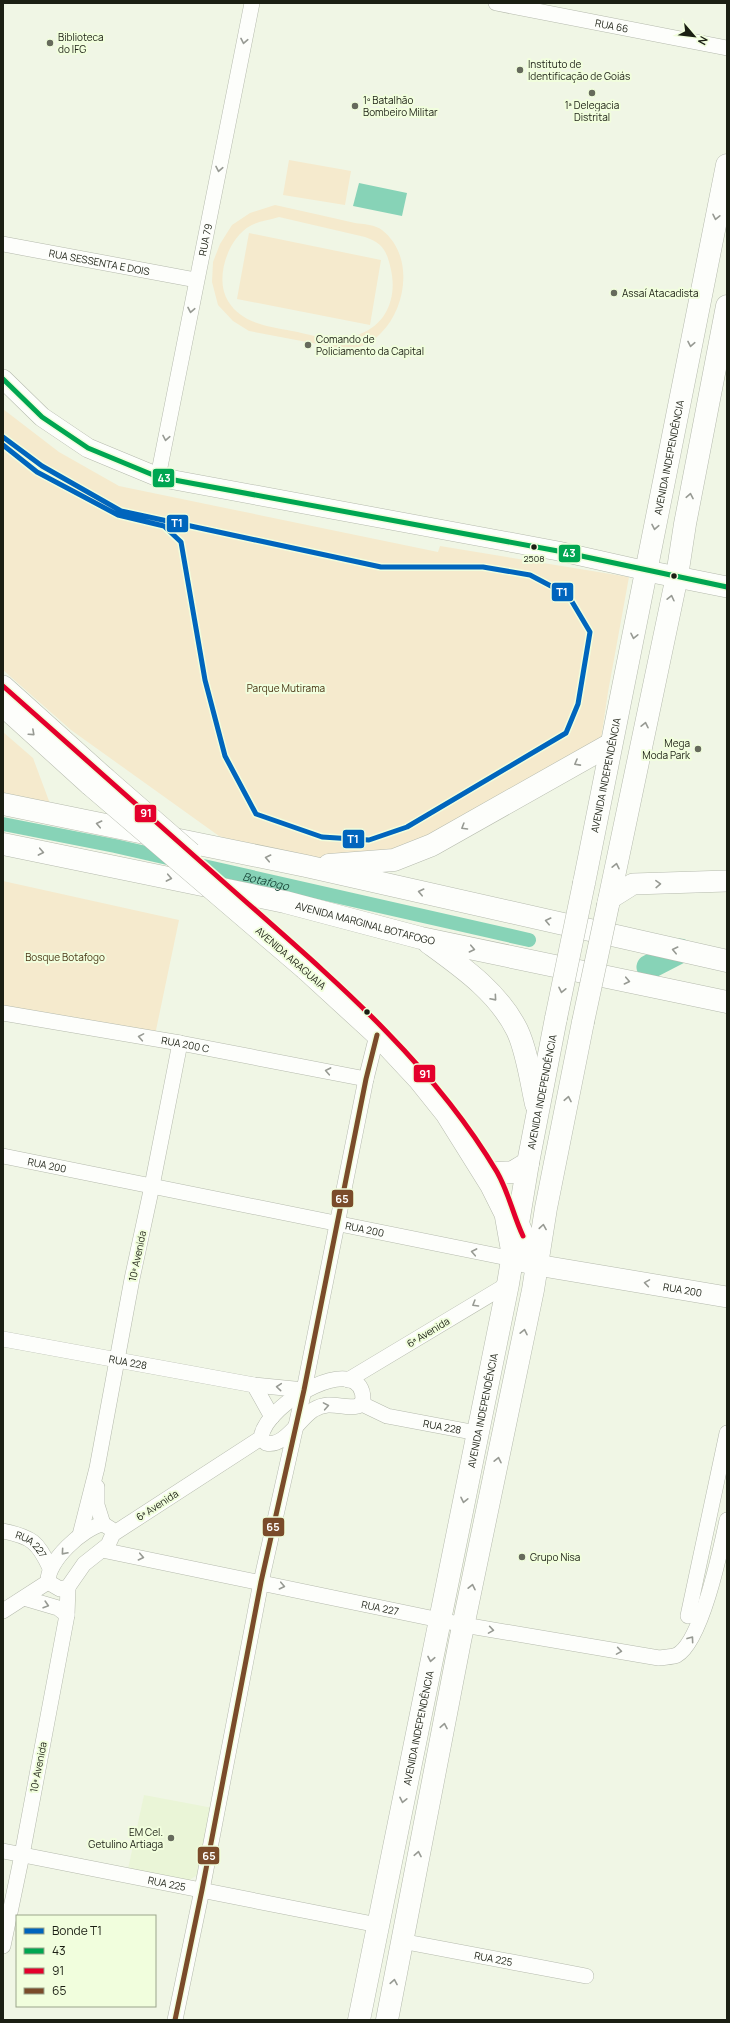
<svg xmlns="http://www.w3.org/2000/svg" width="730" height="2023" viewBox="0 0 730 2023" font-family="Manrope,sans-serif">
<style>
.built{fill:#eaf5d7}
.green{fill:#f5eacd;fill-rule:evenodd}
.water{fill:#87d3b7}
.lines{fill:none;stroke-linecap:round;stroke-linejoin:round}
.canal{stroke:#87d3b7;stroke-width:14}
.river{stroke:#87d3b7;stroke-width:25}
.minor-casing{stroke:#b5baad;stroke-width:16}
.tertiary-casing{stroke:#b5baad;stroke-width:20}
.secondary-casing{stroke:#b5baad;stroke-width:22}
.primary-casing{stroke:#b5baad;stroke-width:23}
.minor{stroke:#fdfefb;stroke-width:15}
.tertiary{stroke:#fdfefb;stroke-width:19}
.secondary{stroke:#fdfefb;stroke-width:21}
.primary{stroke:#fdfefb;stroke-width:22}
.secondary-bridge-casing{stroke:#b5baad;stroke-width:22;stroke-linecap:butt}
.primary-bridge-casing{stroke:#b5baad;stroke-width:23;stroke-linecap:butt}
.secondary-bridge{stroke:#fdfefb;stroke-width:21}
.primary-bridge{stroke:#fdfefb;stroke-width:22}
.bus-1-casing{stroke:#f1fedd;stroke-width:8}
.bus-2-casing{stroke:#f1fedd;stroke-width:8}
.bus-3-casing{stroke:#f1fedd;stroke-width:8}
.bus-1{stroke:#00a651;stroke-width:5}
.bus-2{stroke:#e4002b;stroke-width:5}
.bus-3{stroke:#7a4b2a;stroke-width:5}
.tram-1-casing{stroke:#f1fedd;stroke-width:8}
.tram-1{stroke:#0065bd;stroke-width:5}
.oneway{stroke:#979a93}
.poi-dot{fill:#666a5c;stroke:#f1fedd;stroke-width:1.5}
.bus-dot{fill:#1b1f13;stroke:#f1fedd;stroke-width:1.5}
.labels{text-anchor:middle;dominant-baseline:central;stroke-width:4;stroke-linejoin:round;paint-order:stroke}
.bus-label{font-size:9px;fill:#1b1f13;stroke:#f1fedd}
.street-label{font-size:10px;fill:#1b1f13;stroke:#f1fedd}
.poi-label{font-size:10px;fill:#1b1f13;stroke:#f1fedd;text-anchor:start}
.park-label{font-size:10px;fill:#493514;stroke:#f1fedd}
.water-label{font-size:11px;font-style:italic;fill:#1b493b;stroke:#f1fedd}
.line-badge{stroke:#f1fedd;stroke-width:1.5}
.badge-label{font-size:11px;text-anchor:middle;font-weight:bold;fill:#fff}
</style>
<rect width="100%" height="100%" fill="#f0f6e5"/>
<path class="built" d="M144 1795 213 1808 200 1873 188 1881 128 1869Z"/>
<path class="green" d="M289 160 351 171 345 205 283 195Z
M275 205C302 211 329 217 355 223 363 224 376 225 382 230 414 255 407 307 381 333 372 343 361 347 349 350L249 331 233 321 218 305 212 282 213 262 220 244 232 225 250 213ZM279 217 365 237C383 243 387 251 391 270 397 297 387 324 360 334 355 336 351 339 346 339 328 341 309 334 292 331 268 326 242 324 228 301 214 279 228 238 250 226 258 221 270 220 279 217Z
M249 233 381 260 370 325 237 299Z
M3 409 59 452 119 486 438 552 440 546 629 577 608 692 600 746 394 860 306 866 219 836 71 730 3 670Z
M3 732 33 758 55 817 3 807Z
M3 881 179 920 155 1035 3 1006Z"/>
<path class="water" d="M359 183 407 193 402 216 353 206Z"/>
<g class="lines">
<path class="canal" id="s1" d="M3 824 115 846 529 940"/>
<path class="river" d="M649 967 680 951"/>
<g class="minor-casing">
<g id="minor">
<path id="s2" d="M496 3 727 48"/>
<path id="s3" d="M3 244 196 280"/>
<path id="s4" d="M158 477 252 3"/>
<path id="s5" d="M3 1013 180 1043 366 1079"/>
<path id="s6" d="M3 1156 513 1259"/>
<path id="s7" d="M3 1339 254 1385 304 1390"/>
<path d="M348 1380 508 1284"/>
<path d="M254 1385 272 1417"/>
<path id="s8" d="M362 1404 387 1416 477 1433"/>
<path d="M97 1487V1505L103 1524"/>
<path id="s9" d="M3 1531C32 1537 38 1542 50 1568"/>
<path d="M113 1534 111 1529 103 1524C83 1528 47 1561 48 1582L60 1589 68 1587 84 1564 108 1545 113 1534 261 1438C265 1402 365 1348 363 1401L358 1406C343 1410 331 1399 313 1410 299 1419 284 1448 266 1443L261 1438"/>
<path d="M80 1535 97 1468 132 1279 152 1186 180 1043"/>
<path id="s10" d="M102 1550 464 1625 659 1658C664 1657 673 1657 677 1655 702 1641 721 1548 727 1520"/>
<path d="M24 1598 58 1608 67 1615"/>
<path d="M3 1611 48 1582"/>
<path d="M688 1616 727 1433"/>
<path id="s11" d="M3 1851 378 1925"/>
<path id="s12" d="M401 1941 586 1976"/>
<path d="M3 1946 22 1855 67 1615 68 1587"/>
<path d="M175 2020 202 1890 261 1582 304 1390 366 1079 377 1035"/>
</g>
</g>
<g class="tertiary-casing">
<path id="tertiary" d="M3 379 42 417 88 448 158 477 558 551 647 571"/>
</g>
<g class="secondary-casing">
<g id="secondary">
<path d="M647 571 727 587"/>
<path d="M3 686 104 777"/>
<path d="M3 706 90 785"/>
<path d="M609 899 633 884 727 881"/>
<path id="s13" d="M305 969 377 1035 418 1079 446 1114 491 1186 505 1214 513 1259 537 1265 727 1297"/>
<path d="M515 1216 537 1265"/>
</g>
</g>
<g class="primary-casing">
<g id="primary">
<path d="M3 804 306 866 727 961"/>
<path id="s14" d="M3 844 285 902 421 938 727 1002"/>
<path d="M329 865 394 860 432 845 611 744"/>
<path id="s15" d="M584 883 727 165"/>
<path d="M608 905 677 576 685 524 727 306"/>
<path d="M429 943C462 967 498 992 517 1030 527 1051 531 1082 536 1104"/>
<path d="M498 1173 513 1172 528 1163"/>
<path id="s16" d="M359 2020 508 1284 528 1163 556 1018"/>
<path d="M387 2020 460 1641 533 1290 546 1208 583 1022"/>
</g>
</g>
<use href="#minor" class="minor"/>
<use href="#tertiary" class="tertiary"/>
<use href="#secondary" class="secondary"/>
<use href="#primary" class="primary"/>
<g class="secondary-bridge-casing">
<path id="secondary-bridge" d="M104 777 191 853
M90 785 305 969"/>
</g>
<g class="primary-bridge-casing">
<path id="primary-bridge" d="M556 1018 584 883
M583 1022 608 905"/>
</g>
<use href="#secondary-bridge" class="secondary-bridge"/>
<use href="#primary-bridge" class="primary-bridge"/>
<g class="bus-1-casing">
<path id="bus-1" d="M3 379 42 417 88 448 158 477 558 551 727 587"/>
</g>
<g class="bus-2-casing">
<path id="bus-2" d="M3 686C80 755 158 824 236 893 331 977 432 1062 497 1172 509 1193 513 1215 523 1236"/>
</g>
<g class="bus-3-casing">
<path id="bus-3" d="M175 2020 202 1890 261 1582 304 1390 366 1079 377 1035"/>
</g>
<use href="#bus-1" class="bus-1"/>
<use href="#bus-2" class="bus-2"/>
<use href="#bus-3" class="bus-3"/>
<g class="tram-1-casing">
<path id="tram-1" d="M3 437 42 466 121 511 381 567H483L530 575 568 595 590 632 578 704 566 733 407 827 369 840 322 837 256 814 225 756 205 680 181 542 164 526 118 515 37 472 3 445"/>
</g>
<use href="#tram-1" class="tram-1"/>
</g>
<defs><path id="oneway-chevron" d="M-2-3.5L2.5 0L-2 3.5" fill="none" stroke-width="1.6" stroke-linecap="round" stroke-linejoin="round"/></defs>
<g class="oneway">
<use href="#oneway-chevron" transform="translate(244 41) rotate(101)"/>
<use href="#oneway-chevron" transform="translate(219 169) rotate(101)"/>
<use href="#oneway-chevron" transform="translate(716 217) rotate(102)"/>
<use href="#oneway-chevron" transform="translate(191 310) rotate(101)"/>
<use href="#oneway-chevron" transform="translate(691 344) rotate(101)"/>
<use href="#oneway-chevron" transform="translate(166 438) rotate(101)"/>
<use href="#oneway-chevron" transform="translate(690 496) rotate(-79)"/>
<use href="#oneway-chevron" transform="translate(655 527) rotate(101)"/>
<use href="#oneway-chevron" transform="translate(671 598) rotate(-77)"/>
<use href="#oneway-chevron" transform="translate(634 636) rotate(102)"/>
<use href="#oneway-chevron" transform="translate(645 725) rotate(-78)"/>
<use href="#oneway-chevron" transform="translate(32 733) rotate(42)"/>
<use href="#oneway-chevron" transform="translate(577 763) rotate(151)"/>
<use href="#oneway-chevron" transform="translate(99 824) rotate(-168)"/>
<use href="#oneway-chevron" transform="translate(464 827) rotate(149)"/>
<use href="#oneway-chevron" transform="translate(41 852) rotate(11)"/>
<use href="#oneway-chevron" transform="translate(268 858) rotate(-168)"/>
<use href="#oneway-chevron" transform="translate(616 866) rotate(-78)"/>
<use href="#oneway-chevron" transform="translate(169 878) rotate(11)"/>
<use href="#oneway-chevron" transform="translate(658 884) rotate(-2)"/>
<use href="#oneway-chevron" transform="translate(421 892) rotate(-167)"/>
<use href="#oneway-chevron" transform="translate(548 921) rotate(-167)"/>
<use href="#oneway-chevron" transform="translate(472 949) rotate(12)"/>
<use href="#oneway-chevron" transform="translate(675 950) rotate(-167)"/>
<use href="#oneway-chevron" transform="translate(627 981) rotate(12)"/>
<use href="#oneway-chevron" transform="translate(562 990) rotate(102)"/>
<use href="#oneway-chevron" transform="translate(494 998) rotate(49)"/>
<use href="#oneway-chevron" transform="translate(141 1037) rotate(-170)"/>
<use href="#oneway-chevron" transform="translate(328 1071) rotate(-169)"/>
<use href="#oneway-chevron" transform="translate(568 1099) rotate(-79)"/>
<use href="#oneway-chevron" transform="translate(543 1227) rotate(-81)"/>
<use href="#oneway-chevron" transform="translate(474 1252) rotate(-169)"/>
<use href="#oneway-chevron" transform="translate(647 1283) rotate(-171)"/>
<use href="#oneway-chevron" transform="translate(475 1304) rotate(149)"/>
<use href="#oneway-chevron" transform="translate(524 1332) rotate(-78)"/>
<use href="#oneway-chevron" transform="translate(279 1387) rotate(-175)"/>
<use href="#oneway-chevron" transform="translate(326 1406) rotate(-10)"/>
<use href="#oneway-chevron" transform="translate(498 1460) rotate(-78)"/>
<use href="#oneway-chevron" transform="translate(464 1500) rotate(102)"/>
<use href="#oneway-chevron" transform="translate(64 1552) rotate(131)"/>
<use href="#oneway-chevron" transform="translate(141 1557) rotate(12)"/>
<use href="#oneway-chevron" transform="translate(282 1586) rotate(12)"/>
<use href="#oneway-chevron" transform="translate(472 1587) rotate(-78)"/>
<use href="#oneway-chevron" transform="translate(46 1605) rotate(17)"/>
<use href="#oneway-chevron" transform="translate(491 1630) rotate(9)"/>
<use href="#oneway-chevron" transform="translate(691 1639) rotate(-54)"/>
<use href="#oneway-chevron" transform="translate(619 1651) rotate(9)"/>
<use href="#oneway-chevron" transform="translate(431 1659) rotate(101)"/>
<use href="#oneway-chevron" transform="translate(444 1726) rotate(-79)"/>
<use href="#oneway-chevron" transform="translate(403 1800) rotate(102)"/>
<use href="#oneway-chevron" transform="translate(418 1854) rotate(-79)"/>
<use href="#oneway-chevron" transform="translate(394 1982) rotate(-80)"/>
</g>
<g class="poi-dot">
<circle cx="50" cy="43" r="4"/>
<circle cx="520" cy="70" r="4"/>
<circle cx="592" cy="93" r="4"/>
<circle cx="355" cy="106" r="4"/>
<circle cx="614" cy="293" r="4"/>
<circle cx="308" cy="345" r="4"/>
<circle cx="698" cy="749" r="4"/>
<circle cx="522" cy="1557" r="4"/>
<circle cx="171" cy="1838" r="4"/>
</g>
<g class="bus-dot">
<circle cx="534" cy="547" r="3.5"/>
<circle cx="674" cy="576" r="3.5"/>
<circle cx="367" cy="1012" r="3.5"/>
</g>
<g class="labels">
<g class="bus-label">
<text x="534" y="558">2508</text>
</g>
<g class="street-label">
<text stroke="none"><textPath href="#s2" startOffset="118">RUA 66</textPath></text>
<text stroke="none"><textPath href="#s4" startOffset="242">RUA 79</textPath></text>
<text stroke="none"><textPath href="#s3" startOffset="98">RUA SESSENTA E DOIS</textPath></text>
<text stroke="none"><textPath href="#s15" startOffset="434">AVENIDA INDEPENDÊNCIA</textPath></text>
<text stroke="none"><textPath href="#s15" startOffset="110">AVENIDA INDEPENDÊNCIA</textPath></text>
<text stroke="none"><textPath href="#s14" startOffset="371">AVENIDA MARGINAL BOTAFOGO</textPath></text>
<text transform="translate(291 958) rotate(41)">AVENIDA ARAGUAIA</text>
<text stroke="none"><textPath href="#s5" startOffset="185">RUA 200 C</textPath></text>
<text stroke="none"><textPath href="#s16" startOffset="946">AVENIDA INDEPENDÊNCIA</textPath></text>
<text stroke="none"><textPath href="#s6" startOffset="45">RUA 200</textPath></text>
<text stroke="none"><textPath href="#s6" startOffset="369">RUA 200</textPath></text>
<text transform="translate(137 1256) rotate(-78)">10ª Avenida</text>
<text stroke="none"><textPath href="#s13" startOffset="537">RUA 200</textPath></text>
<text transform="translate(428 1332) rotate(-31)">6ª Avenida</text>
<text stroke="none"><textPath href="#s7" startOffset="127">RUA 228</textPath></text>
<text stroke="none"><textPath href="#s16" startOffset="622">AVENIDA INDEPENDÊNCIA</textPath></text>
<text stroke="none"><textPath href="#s8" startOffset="84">RUA 228</textPath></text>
<text transform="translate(157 1505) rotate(-33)">6ª Avenida</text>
<text stroke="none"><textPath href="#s9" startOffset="32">RUA 227</textPath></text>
<text stroke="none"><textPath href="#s10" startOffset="284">RUA 227</textPath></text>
<text stroke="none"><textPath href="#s16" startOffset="298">AVENIDA INDEPENDÊNCIA</textPath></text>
<text transform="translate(38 1767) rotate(-79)">10ª Avenida</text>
<text stroke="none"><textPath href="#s11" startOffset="167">RUA 225</textPath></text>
<text stroke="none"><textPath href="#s12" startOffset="94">RUA 225</textPath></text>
</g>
<g class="poi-label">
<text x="58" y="37">Biblioteca<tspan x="58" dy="12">do IFG</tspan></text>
<text x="528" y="64">Instituto de<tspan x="528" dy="12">Identificação de Goiás</tspan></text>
<text x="363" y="100">1º Batalhão<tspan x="363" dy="12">Bombeiro Militar</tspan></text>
<text x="592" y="105" text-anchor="middle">1ª Delegacia<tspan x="592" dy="12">Distrital</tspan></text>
<text x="622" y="293">Assaí Atacadista</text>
<text x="316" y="339">Comando de<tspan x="316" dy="12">Policiamento da Capital</tspan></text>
<text x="690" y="743" text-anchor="end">Mega<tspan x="690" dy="12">Moda Park</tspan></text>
<text x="530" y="1557">Grupo Nisa</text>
<text x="163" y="1832" text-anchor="end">EM Cel.<tspan x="163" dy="12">Getulino Artiaga</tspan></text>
</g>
<g class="park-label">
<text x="286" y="688">Parque Mutirama</text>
<text x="65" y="957">Bosque Botafogo</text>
</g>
<g class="water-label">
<text stroke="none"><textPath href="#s1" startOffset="269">Botafogo</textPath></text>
</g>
</g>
<g class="line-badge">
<rect x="152" y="468" width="23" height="20" rx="4" fill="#00a651"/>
<rect x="166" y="514" width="23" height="19" rx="4" fill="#0065bd"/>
<rect x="558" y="544" width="23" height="19" rx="4" fill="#00a651"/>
<rect x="551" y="582" width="23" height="20" rx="4" fill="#0065bd"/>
<rect x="134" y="804" width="23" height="19" rx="4" fill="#e4002b"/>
<rect x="342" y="829" width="23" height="20" rx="4" fill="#0065bd"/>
<rect x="413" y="1064" width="23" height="19" rx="4" fill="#e4002b"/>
<rect x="331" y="1189" width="23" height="19" rx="4" fill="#7a4b2a"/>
<rect x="262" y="1517" width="23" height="20" rx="4" fill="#7a4b2a"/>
<rect x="197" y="1846" width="23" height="19" rx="4" fill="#7a4b2a"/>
</g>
<g class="badge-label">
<text x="164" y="482">43</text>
<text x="177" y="527">T1</text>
<text x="569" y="557">43</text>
<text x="562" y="596">T1</text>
<text x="146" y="817">91</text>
<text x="353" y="843">T1</text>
<text x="425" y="1078">91</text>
<text x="342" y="1203">65</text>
<text x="273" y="1531">65</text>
<text x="209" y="1860">65</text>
</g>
<rect width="730" height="2023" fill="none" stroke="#1b1f13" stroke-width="8"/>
<rect x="16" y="1915" width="140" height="92" fill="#f1fedd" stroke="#9ba58c"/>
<rect x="24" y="1928" width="20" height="6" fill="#0065bd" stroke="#9ba58c"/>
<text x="52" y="1935" font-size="12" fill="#1b1f13">Bonde T1</text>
<rect x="24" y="1948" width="20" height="6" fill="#00a651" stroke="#9ba58c"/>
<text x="52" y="1955" font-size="12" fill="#1b1f13">43</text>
<rect x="24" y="1968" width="20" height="6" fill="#e4002b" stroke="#9ba58c"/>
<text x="52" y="1975" font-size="12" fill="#1b1f13">91</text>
<rect x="24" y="1988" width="20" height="6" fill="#7a4b2a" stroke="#9ba58c"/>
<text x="52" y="1995" font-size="12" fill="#1b1f13">65</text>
<g transform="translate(694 36) rotate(118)" stroke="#f1fedd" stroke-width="3" paint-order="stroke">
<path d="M0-3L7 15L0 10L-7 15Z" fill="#1b1f13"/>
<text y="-6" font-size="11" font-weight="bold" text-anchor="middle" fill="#1b1f13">N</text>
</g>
</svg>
